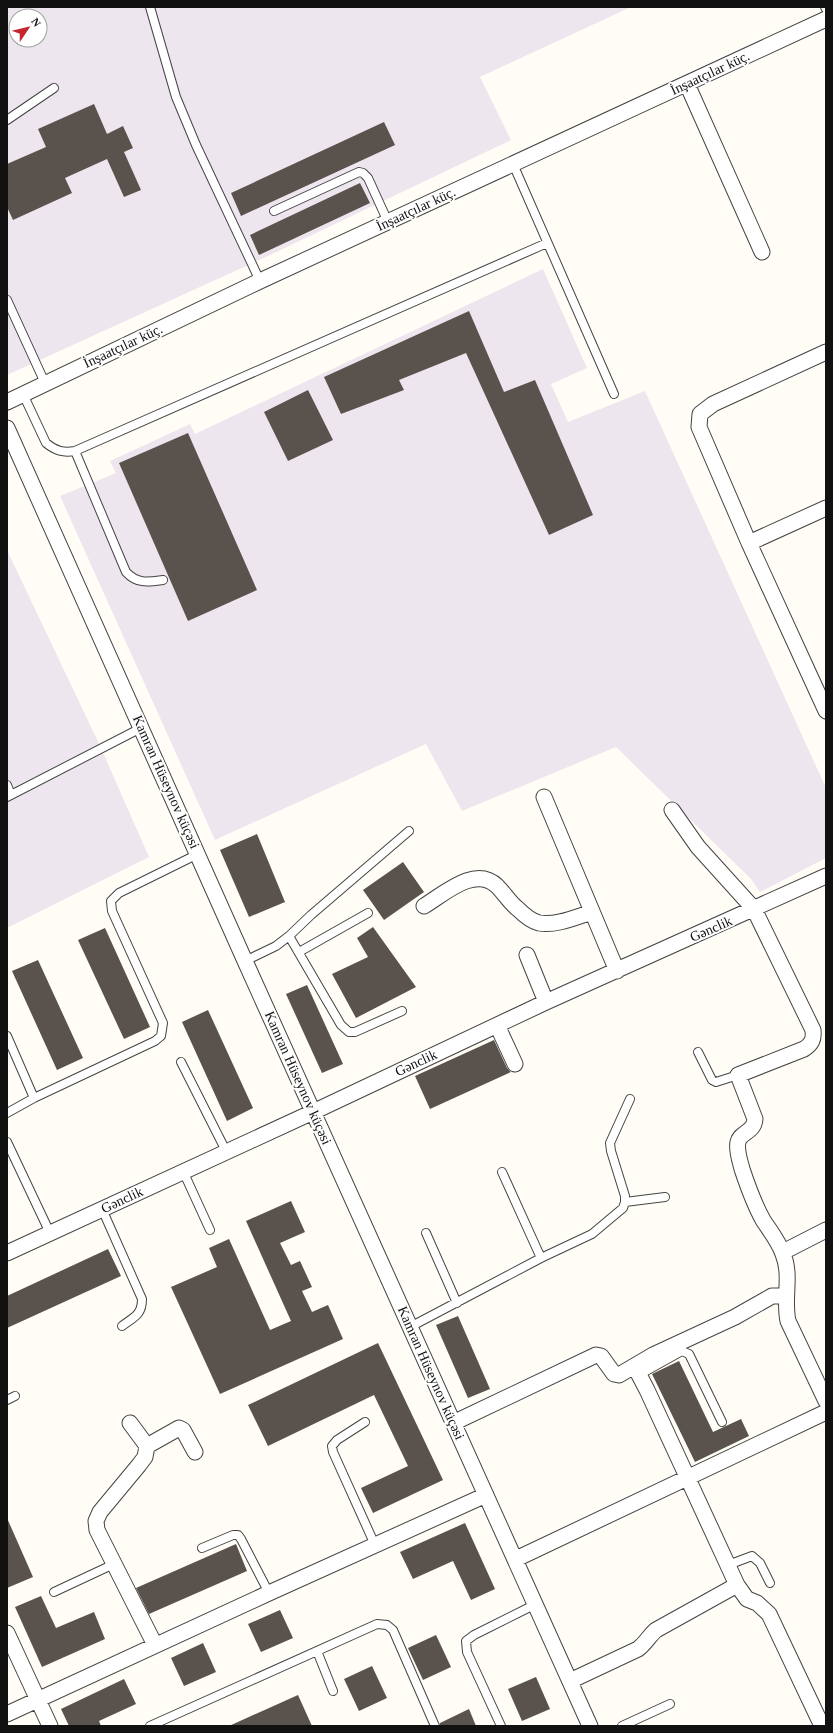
<svg xmlns="http://www.w3.org/2000/svg" width="833" height="1733" viewBox="0 0 833 1733" font-family="Georgia,serif">
<style>
.industrial{fill:#eee6ef;fill-rule:evenodd}
.building{fill:#5a524d}
.lines{fill:none;stroke-linecap:round;stroke-linejoin:round}
.lane-casing{stroke:#444;stroke-width:10}
.street-casing{stroke:#444;stroke-width:17}
.lane{stroke:#fff;stroke-width:8}
.street{stroke:#fff;stroke-width:15}
.labels{text-anchor:middle;dominant-baseline:central;stroke-width:4;stroke-linejoin:round;paint-order:stroke}
.street-label{font-size:14px;fill:#111;stroke:#fff}
</style>
<rect width="100%" height="100%" fill="#fffdf5"/>
<path class="industrial" d="M7 7H631L480 77 511 140 268 256 7 375ZM16 16H40V40H16Z
M543 269 587 368 551 384 568 422 645 391 826 788V858L760 892 751 879 616 747 462 811 426 744 215 840 60 496 116 473 110 461 190 424 195 434Z
M7 550 101 748 149 857 7 928Z"/>
<path class="building" d="M94 104 107 134 123 126 133 148 124 152 141 190 124 197 107 159 65 178 72 193 13 220 7 207V164L46 147 38 129Z
M384 122 395 145 241 216 231 193Z
M360 183 370 203 259 255 250 235Z
M469 311 504 392 535 380 593 515 549 535 466 353 399 380 404 390 341 414 324 377Z
M308 390 333 440 288 461 264 412Z
M188 433 257 590 188 621 119 463Z
M257 834 285 902 249 917 220 850Z
M403 862 424 892 384 920 363 890Z
M373 927 416 987 356 1018 332 974 368 957 357 938Z
M105 928 150 1027 124 1039 78 940Z
M38 960 83 1058 57 1070 12 971Z
M307 985 343 1064 322 1073 286 994Z
M208 1010 253 1108 227 1121 182 1022Z
M494 1040 507 1068 511 1072 430 1109 415 1076Z
M291 1201 305 1232 280 1243 291 1265 300 1261 312 1287 302 1291 312 1312 328 1305 343 1339 220 1394 171 1287 217 1267 209 1248 229 1239 270 1330 291 1321 246 1221Z
M108 1249 121 1276 7 1328V1296Z
M458 1316 490 1389 468 1398 436 1325Z
M378 1343 443 1480 373 1513 361 1488 408 1466 374 1395 268 1446 248 1405Z
M679 1361 713 1432 741 1419 749 1436 695 1462 652 1374Z
M7 1518 33 1577 7 1588Z
M465 1523 495 1589 471 1600 453 1561 413 1579 400 1552Z
M236 1544 247 1571 149 1614 136 1588Z
M41 1596 56 1628 94 1612 105 1639 42 1667 15 1607Z
M280 1610 293 1638 261 1652 248 1624Z
M436 1635 451 1667 423 1680 408 1648Z
M203 1643 216 1672 184 1686 171 1658Z
M372 1666 387 1698 359 1711 344 1679Z
M536 1677 550 1709 522 1721 508 1689Z
M124 1679 136 1704 99 1721 101 1726H69L61 1709Z
M298 1695 312 1726H229Z
M469 1709 476 1726H440V1723Z"/>
<g class="lines">
<g class="lane-casing">
<path id="lane" d="M150 7 176 97 196 145 260 281
M825 7 826 9
M7 120 54 88
M513 164 614 394
M274 211 359 172 363 173 368 178 388 222
M7 300 45 383
M23 394 46 443C56 451 63 453 75 451L547 243
M75 451 126 572C137 584 148 582 163 580
M7 785 11 795
M7 797 141 728
M289 936 311 915 409 831
M299 952 368 913
M245 961 276 946 289 936 341 1025 349 1032H355L402 1011
M7 1036 34 1098
M698 1052 712 1080 716 1082 738 1075
M181 1062 226 1151
M7 1113 34 1098 155 1041 161 1036 163 1023 112 911 111 901 119 893 198 854
M7 1142 50 1233
M183 1171 210 1230
M502 1172 541 1258
M625 1202 665 1197
M102 1209 142 1299C142 1315 134 1317 122 1326
M426 1233 457 1303
M410 1327 541 1258 592 1234 623 1208 625 1202V1196L611 1151 610 1143 630 1099
M639 1375 682 1351 689 1354 722 1422
M7 1400 15 1396
M365 1422 337 1440 332 1446 333 1452 375 1545
M202 1548 233 1535H238L241 1539 269 1593
M728 1565 752 1556 760 1563 770 1583
M54 1592 114 1564
M317 1651 333 1691
M150 1726 377 1624 387 1625 393 1630 435 1726
M501 1726 467 1652 466 1641 474 1635 536 1604
M622 1726 670 1704"/>
</g>
<g class="street-casing">
<path id="street" d="M687 84 762 252
M826 352 713 404 700 414 699 427 749 543 826 711
M7 402 260 281 826 19
M7 428 245 961 590 1726
M749 543 826 508
M544 797 617 971
M672 810 698 847 754 909 813 1030C814 1039 812 1044 804 1049L738 1075 755 1119C754 1133 740 1132 738 1142 736 1150 740 1161 742 1169 748 1187 754 1204 763 1220 770 1231 779 1242 783 1254 792 1276 783 1298 788 1321L826 1401
M424 906C444 894 475 865 497 886 505 894 510 903 518 909 524 915 531 921 539 923 556 926 576 917 592 912
M527 955 546 1002
M497 1025 515 1064
M783 1252 826 1230
M7 1253 313 1112 546 1002 826 876
M635 1367 647 1390 737 1585 747 1599 757 1603 769 1614 822 1726
M130 1423 147 1446
M453 1423 596 1355 601 1356 614 1374 619 1375 653 1355 735 1317 772 1296H786
M516 1559 826 1412
M7 1633 50 1726
M155 1645 97 1530 96 1521 100 1512 139 1465 145 1457 147 1446 179 1428 183 1430 195 1452
M570 1681 638 1649C645 1644 649 1636 656 1630L737 1585
M7 1714 269 1593 486 1495"/>
</g>
<use href="#lane" class="lane"/>
<use href="#street" class="street"/>
</g>
<g class="labels">
<g class="street-label">
<text transform="translate(710 73) rotate(-25)">İnşaatçılar küç.</text>
<text transform="translate(416 209) rotate(-25)">İnşaatçılar küç.</text>
<text transform="translate(123 346) rotate(-25)">İnşaatçılar küç.</text>
<text transform="translate(166 782) rotate(66)">Kamran Hüseynov küçəsi</text>
<text transform="translate(711 929) rotate(-24)">Gənclik</text>
<text transform="translate(416 1063) rotate(-25)">Gənclik</text>
<text transform="translate(298 1078) rotate(66)">Kamran Hüseynov küçəsi</text>
<text transform="translate(122 1200) rotate(-25)">Gənclik</text>
<text transform="translate(431 1373) rotate(66)">Kamran Hüseynov küçəsi</text>
</g>
</g>
<rect width="833" height="1733" fill="none" stroke="#111111" stroke-width="16"/>
<g transform="translate(28 28) rotate(55)"><circle r="19" fill="#ffffff" stroke="#a0a0a0"/>
<path d="M0-3L7 15L0 10L-7 15Z" fill="#c4262e"/>
<text y="-6" font-size="11" font-weight="bold" text-anchor="middle" fill="#111111">N</text>
</g>
</svg>
